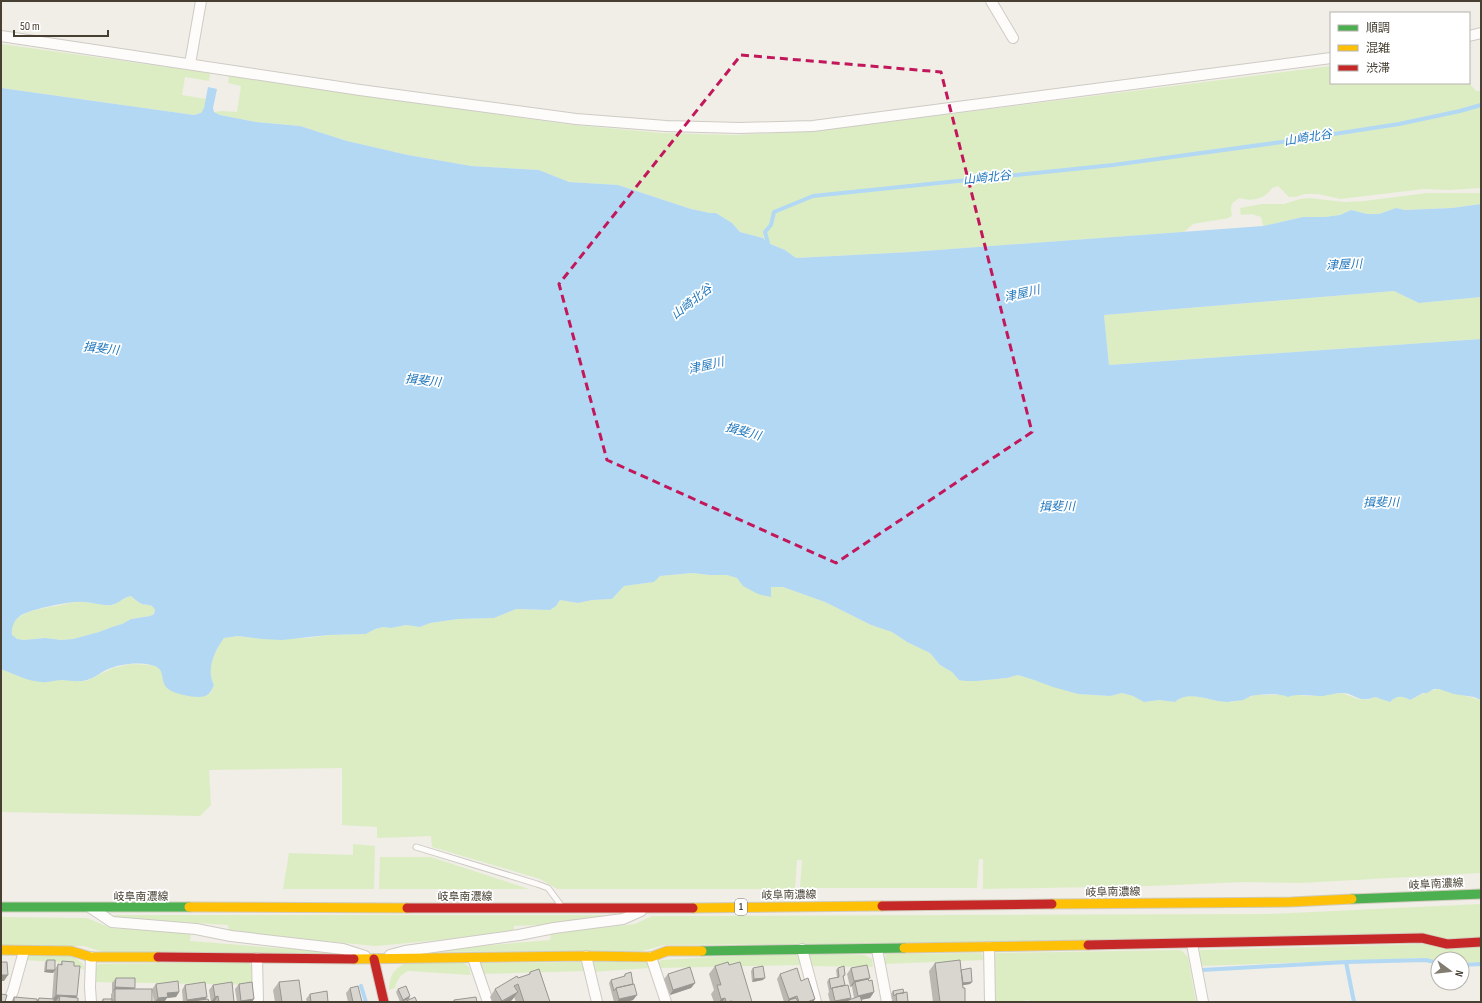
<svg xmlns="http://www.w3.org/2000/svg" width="1482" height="1003" viewBox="0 0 1482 1003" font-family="'Sofia Sans Condensed','Noto Sans JP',sans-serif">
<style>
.green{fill:#dcedc3}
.water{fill:#b2d8f4;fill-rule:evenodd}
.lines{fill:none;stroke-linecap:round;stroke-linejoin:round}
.stream{stroke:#b2d8f4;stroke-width:4}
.lane-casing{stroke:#cecbc4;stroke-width:7}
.street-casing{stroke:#cecbc4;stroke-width:12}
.fast-casing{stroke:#d0cbbd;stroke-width:11}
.slow-casing{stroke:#d0cbbd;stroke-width:11}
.jam-casing{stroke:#d0cbbd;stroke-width:11}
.lane{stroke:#fdfcfb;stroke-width:5}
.street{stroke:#fdfcfb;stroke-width:10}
.fast{stroke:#4caf50;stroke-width:9}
.slow{stroke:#ffc107;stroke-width:9}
.jam{stroke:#c62828;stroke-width:9}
.wall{fill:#bbb8b2}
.shaded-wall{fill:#989691}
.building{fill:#d9d6cf;stroke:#989691}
.marked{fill:none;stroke:#c2185b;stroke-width:3;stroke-dasharray:8 5;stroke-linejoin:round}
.labels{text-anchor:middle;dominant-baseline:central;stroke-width:3.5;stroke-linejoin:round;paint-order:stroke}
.shield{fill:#fff;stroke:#7e7970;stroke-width:1}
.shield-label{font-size:10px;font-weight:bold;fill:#463f32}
.street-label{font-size:11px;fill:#463f32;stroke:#fff}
.water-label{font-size:12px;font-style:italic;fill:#1f77be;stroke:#fff}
</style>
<rect width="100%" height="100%" fill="#f0eee7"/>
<path class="green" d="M1 44 210 73 209 81 185 77 182 95 206 99 204 108 201 113 194 115 1 88Z
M1331 66V83H1469V80L1470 84 1476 91H1481V188L1449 190 1424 189 1340 199 1318 194H1305L1295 197H1289L1278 186 1272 188C1265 199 1252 202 1240 198 1231 202 1230 206 1232 215L1229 218 1193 224 1184 232 911 252 796 258 785 250 768 243 763 238 740 232 732 223 716 213H710L691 209 618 185 569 182 539 170 471 166 408 155 347 141 300 126 256 122 220 115 214 112 222 111 237 112 241 86 228 83 229 76 565 124 661 133 735 135 816 131Z
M1427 193H1481V204L1452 208 1405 210 1396 208 1379 214H1367L1351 210 1340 215 1325 217H1303L1263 226 1261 217 1252 214 1241 215 1240 208 1262 204H1284L1300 199 1310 198 1344 202 1364 201Z
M1394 291 1419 303 1481 297V339L1109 365 1104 315Z
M692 573 710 575H727L737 578 743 586 783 587 825 602 871 625 892 632 907 642 930 653 940 665 952 672 959 680 977 681 1007 678 1018 675 1078 694 1110 696 1122 693 1133 696 1144 702 1159 700 1175 702C1190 688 1211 703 1229 702 1233 701 1241 701 1244 699 1249 697 1251 696 1256 695H1299L1308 696 1342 693 1358 699 1367 700 1375 697 1390 702C1397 695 1402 696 1410 700 1417 696 1432 689 1440 689L1481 700V873L1301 883 1245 882 1149 886 983 889V859H979L977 888H800L802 860H797L795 889H557L540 879 432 847 431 836 377 838V827L342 825V768L209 770 211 805 200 816 1 812V669L21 677 42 682 59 680 86 681 113 668 131 664 150 665 158 667 163 674 164 682 167 687 174 692 211 693 214 685C206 668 214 652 224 638L238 636 262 639 309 638 328 635 366 634 375 629 383 627 391 628 406 625 420 627 430 623 458 619 494 618 516 609 550 610 556 606 560 600 578 603 592 600 612 599 624 586 654 582 660 576Z
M131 596C134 598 136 601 140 603 146 607 151 602 155 610L154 613 150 616 131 619 122 624 112 627 99 632 73 639 61 640 45 638 24 640 17 639 12 635C8 612 40 609 56 606 63 605 70 602 77 602 89 601 100 606 111 605 119 604 123 597 131 596Z
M353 844 375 846 374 889H283L289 853 353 855Z
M380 857H431L529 889H379Z
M1481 904V938L664 945 643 951 408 952 550 940 551 933 635 924 652 916 1269 914Z
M114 915H616L562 924 514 926V933L376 946 229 932 228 925 115 918Z
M1 917 87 918 111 928 191 933 190 941 339 953 109 954 84 946H1Z
M1422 944 1481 947V962L1462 963V959H1438V962L1426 958 1200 966 1197 953 1201 950Z
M1181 950 1188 957 1196 1002H1029L1028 1000 1016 1002H995L993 958 996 953Z
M794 953 799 956 801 965 658 968 657 964 661 960Z
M981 953 984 957 985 960 884 964 886 954Z
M811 954 865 955 872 959 873 967 809 966 807 959Z
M27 955H71L82 963 85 970 70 963 23 960Z
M595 961 648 963 649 968 592 972 591 966Z
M248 962 253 968V985L95 982 96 967 98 964Z
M407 962H463L469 967 471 975 408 971C400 975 397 980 395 988L389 990C390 974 393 970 407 962Z
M580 962 583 964 587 971 482 974 479 967 481 963Z"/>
<path class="water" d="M208 87 217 89 213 108 214 112 220 115 256 122 300 126 347 141 408 155 471 166 539 170 569 182 618 185 691 209 710 213H716L732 223 740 232 763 238 768 243 785 250 796 258 911 252 1263 226 1303 217H1325L1340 215 1351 210 1367 214H1379L1396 208 1405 210 1452 208 1481 204V297L1419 303 1394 291 1104 315 1109 365 1481 339V700L1474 697 1454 694 1439 689H1434L1427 693H1423L1410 700C1402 696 1397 695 1390 702L1375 697C1357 704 1356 693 1342 693 1335 693 1329 695 1323 696 1313 696 1296 693 1288 697 1280 693 1260 694 1251 696 1248 697 1246 699 1243 700 1240 701 1231 701 1228 702 1211 702 1189 689 1175 702L1159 700 1144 702 1133 696 1122 693 1110 696 1078 694 1053 687 1034 680 1018 675 1007 678 977 681H965L959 680 952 672 940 665 930 653 907 642 892 632 871 625 825 602 783 587H771V597L758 594 743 586 737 578 727 575H710L692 573 660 576 654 582 624 586 612 599 592 600 578 603 560 600 556 606 550 610 516 609 494 618 458 619 430 623 420 627 406 625 391 628 383 627 375 629 366 634 328 635 282 640 262 639 238 636 224 638C214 652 206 669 214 685 212 690 210 694 205 696 197 699 173 694 167 688 159 680 167 668 151 665 137 662 119 664 106 670 100 673 94 678 87 680 80 682 70 681 63 680 56 680 48 683 41 682 27 681 14 674 1 669V88L194 115 201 113 204 108ZM131 596C134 598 136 601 140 603 146 607 151 602 155 610L154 614 150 616 131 619 122 624 112 627 99 632 73 639 61 640 45 638 24 640 17 639 12 635C11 628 14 620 20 616 27 610 67 602 77 602 89 601 100 606 111 605 119 604 123 597 131 596Z"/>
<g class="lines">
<path class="stream" d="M765 245 768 243 765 232 771 225 774 212 813 196 1113 165 1282 142 1399 124 1460 111 1481 105
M1346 962 1354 1002
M1462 965 1481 964
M1202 970 1346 962 1426 960 1438 963
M361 986 366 1002"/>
<g class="lane-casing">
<path id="lane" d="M416 847 537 884 548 888 560 904"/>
</g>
<g class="street-casing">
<path id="street" d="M991 1 1013 38
M1 36 360 90 576 119 666 126 740 128 813 126 1331 58
M1469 36 1481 33
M190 64 201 1
M91 908 112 922 196 929 231 936 343 949 365 956
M1192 944 1203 1002
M989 947 990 1002
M802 949 816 1002
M877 949 887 1002
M390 955 405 951 519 935 554 928 623 919 641 911
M586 956 597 1002
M651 957 666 1002
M257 958 258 1002
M473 958 488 1002
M8 1002 13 991 24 951
M91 1002 90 987 91 957"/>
</g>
<g class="fast-casing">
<path id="fast" d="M1352 899 1481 894
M1 907H189
M702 951 904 948"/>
</g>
<g class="slow-casing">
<path id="slow" d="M1052 904 1291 902 1352 899
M189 907 407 908
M693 908 882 906
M904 948 1088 945
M1 950 71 951 91 957H158
M354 959 586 956 651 957 667 951H702"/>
</g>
<g class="jam-casing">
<path id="jam" d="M882 906 1052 904
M407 908H693
M1088 945 1422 938 1447 944 1481 942
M158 957 354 959
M374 959 384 1002"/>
</g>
<use href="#lane" class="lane"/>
<use href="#street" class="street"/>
<use href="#fast" class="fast"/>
<use href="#slow" class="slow"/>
<use href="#jam" class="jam"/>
</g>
<path class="wall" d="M47 960 55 969 58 964 60 965 62 961 74 966 77 996V998L78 1002H56V1001H54V1002H11L14 997 37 1000 39 998 52 999 54 971 53 973 44 972 45 962Z
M935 963 961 970 972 982 970 984 963 985 965 1002H933L929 971Z
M729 965 752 1002H714L711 994 714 990 709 974 715 966Z
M753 968 763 980 752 982 751 971Z
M838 968 845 975 843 978 849 1000 854 998 852 987V986L850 987 847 974 851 968 868 980 874 992 870 998 861 1000 862 1002H830L828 994 829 992 827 982 829 979 837 977 836 970Z
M530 972 550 1002H516L514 997 512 1000 509 1002H492L490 997 495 989 518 978 528 975Z
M625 974 637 995 633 1000 626 1002H614L609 983 611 980 623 977Z
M668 974 695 983 691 988 670 995 664 979Z
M780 974 801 981 815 999 813 1002H784L777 979Z
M116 978 135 988 134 989 152 1002H101L103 999H111V994L112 993V983Z
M279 982 302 1002H275L273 990Z
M156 984 179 992 176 997 167 998 164 1002H154L152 989Z
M239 984 252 1002H237L235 989Z
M185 985 206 999 209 1002H183L182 990Z
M213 985 234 1002H211L209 990Z
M350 988 362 1002H348L346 993Z
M398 989 409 999 400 1002 396 992Z
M893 991 904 993 908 1002H892V1000L893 999H892L891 994Z
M310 994 328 1002H307L306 999Z"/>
<path class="shaded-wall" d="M46 970H55L53 973 44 972Z
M1 975H8L4 981H1Z
M765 978 763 980 752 982 754 979Z
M870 978 866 983 855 982 852 986 850 987 854 981Z
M972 982 970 984 958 986 960 983Z
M695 983 691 988 670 995 673 990Z
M115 987 135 988 131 993 115 989 112 993Z
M179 992 176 997 167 998 164 1002H155L158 998 167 993Z
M518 992 512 1000 509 1002H502Z
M874 992 870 998 854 1001 858 996Z
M56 995 77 996 74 1002 60 996 56 1001 52 1000Z
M637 995 633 1000 626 1002H617L619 999Z
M218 996 214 1002H211L215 997Z
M410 996 409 999 401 1002 403 1000Z
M797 996 793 1001 789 1000 788 1002H787L789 999Z
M207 997 204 1002 192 1001 191 1002H186L187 1000Z
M725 998 722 1002H719L721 999Z
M851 998 848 1002 846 1001 845 1002H834L835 1001Z
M254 999 252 1002H240L241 1001Z
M815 999 813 1002H807Z"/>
<path class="building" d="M47 960H55V970H46Z
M960 960 963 988H965V1002H940L935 963Z
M62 961 74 962V966H80L77 996 56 995 58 964 62 965Z
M1 962H7L8 975H1Z
M728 962 729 965 740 962 752 1002H732V1001L726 1002 725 998 721 999 717 985H721L715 966Z
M867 965 870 978 854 981 851 968Z
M763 966 765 978 754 979 753 968Z
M844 966 845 975 843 976 845 985 832 988 831 989 829 979 839 977 838 968Z
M690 967 695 983 673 990 668 974Z
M797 968 801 981 808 978 815 999 807 1002H799L797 996 789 999 780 974Z
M971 968 972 982 963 983 961 970Z
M539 969 550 1002H524L518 984 514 986 518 992 502 1001 495 989 517 976 518 978 530 974V972Z
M631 972 633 984 616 988 614 991 611 980 625 976V974Z
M116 978H135V988L115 987Z
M868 979 869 981 872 980 874 992 858 996 855 982Z
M299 980 302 1002H282L279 982Z
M178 981 179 992 167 993 168 997 158 998 156 984Z
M205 982 207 997 187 1000 185 985Z
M232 982 234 1002H219L218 996 215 997 213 985Z
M252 982 254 999 241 1001 239 984Z
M634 984 637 995 619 999 616 988Z
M848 985 851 998 835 1001 832 988Z
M358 986 362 1002H353L350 988Z
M406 986 410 996 403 1000 398 989Z
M115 989H152V1002H115Z
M903 989 904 993 896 994 894 996 893 991Z
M327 991 328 1002H311L310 994Z
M907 992 908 1002H897L896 994Z
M1 994 7 995 5 1002H1Z
M60 996 78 998V1002H59Z
M860 996 862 1002H846V1001Z
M14 997 37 999V1002H14Z
M415 997 417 1002H406V1001Z
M476 997 477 1002H454V1000Z
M39 998 54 999V1002H38Z
M796 998 798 1002H790L789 1000Z
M103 999H112V1002H103Z
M208 999 209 1002H192V1001Z"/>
<path class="marked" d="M741 55 941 72 1032 432 836 563 607 460 559 284Z"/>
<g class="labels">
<rect class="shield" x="735" y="899" width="12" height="16" rx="3"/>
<g class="shield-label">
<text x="741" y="907">1</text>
</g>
<g class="street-label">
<text transform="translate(1436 884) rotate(-3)">岐阜南濃線</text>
<text transform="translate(1113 892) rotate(-1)">岐阜南濃線</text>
<text transform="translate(789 895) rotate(-1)">岐阜南濃線</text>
<text x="141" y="896">岐阜南濃線</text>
<text x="465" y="896">岐阜南濃線</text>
</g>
<g class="water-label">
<text transform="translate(1308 138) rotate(-9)">山崎北谷</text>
<text transform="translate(987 178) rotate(-6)">山崎北谷</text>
<text transform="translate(1344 265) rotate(-3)">津屋川</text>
<text transform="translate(1022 294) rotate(-13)">津屋川</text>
<text transform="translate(692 302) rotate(-38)">山崎北谷</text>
<text transform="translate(101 349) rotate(6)">揖斐川</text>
<text transform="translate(706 366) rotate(-13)">津屋川</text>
<text transform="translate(423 381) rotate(6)">揖斐川</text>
<text transform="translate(743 432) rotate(15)">揖斐川</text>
<text transform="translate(1381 503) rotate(-1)">揖斐川</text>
<text transform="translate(1057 507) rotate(-1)">揖斐川</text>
</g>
</g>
<rect width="1482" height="1003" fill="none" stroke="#463f32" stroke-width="4"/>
<rect x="1330" y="12" width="140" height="72" fill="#ffffff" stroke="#b5b2ad"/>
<rect x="1338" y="25" width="20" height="6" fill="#4caf50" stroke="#b5b2ad"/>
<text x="1366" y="32" font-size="12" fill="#463f32">順調</text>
<rect x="1338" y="45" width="20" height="6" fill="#ffc107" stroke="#b5b2ad"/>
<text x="1366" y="52" font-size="12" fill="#463f32">混雑</text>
<rect x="1338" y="65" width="20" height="6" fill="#c62828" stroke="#b5b2ad"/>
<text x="1366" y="72" font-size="12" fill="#463f32">渋滞</text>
<g transform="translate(1450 971) rotate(105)"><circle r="19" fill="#ffffff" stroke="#b5b2ad"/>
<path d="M0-3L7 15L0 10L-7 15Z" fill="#827c71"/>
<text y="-6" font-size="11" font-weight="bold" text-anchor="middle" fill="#463f32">N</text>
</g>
<path d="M14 30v6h94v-6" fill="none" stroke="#463f32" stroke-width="2"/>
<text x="20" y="30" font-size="12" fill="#463f32" stroke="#ffffff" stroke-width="3" paint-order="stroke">50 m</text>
</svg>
